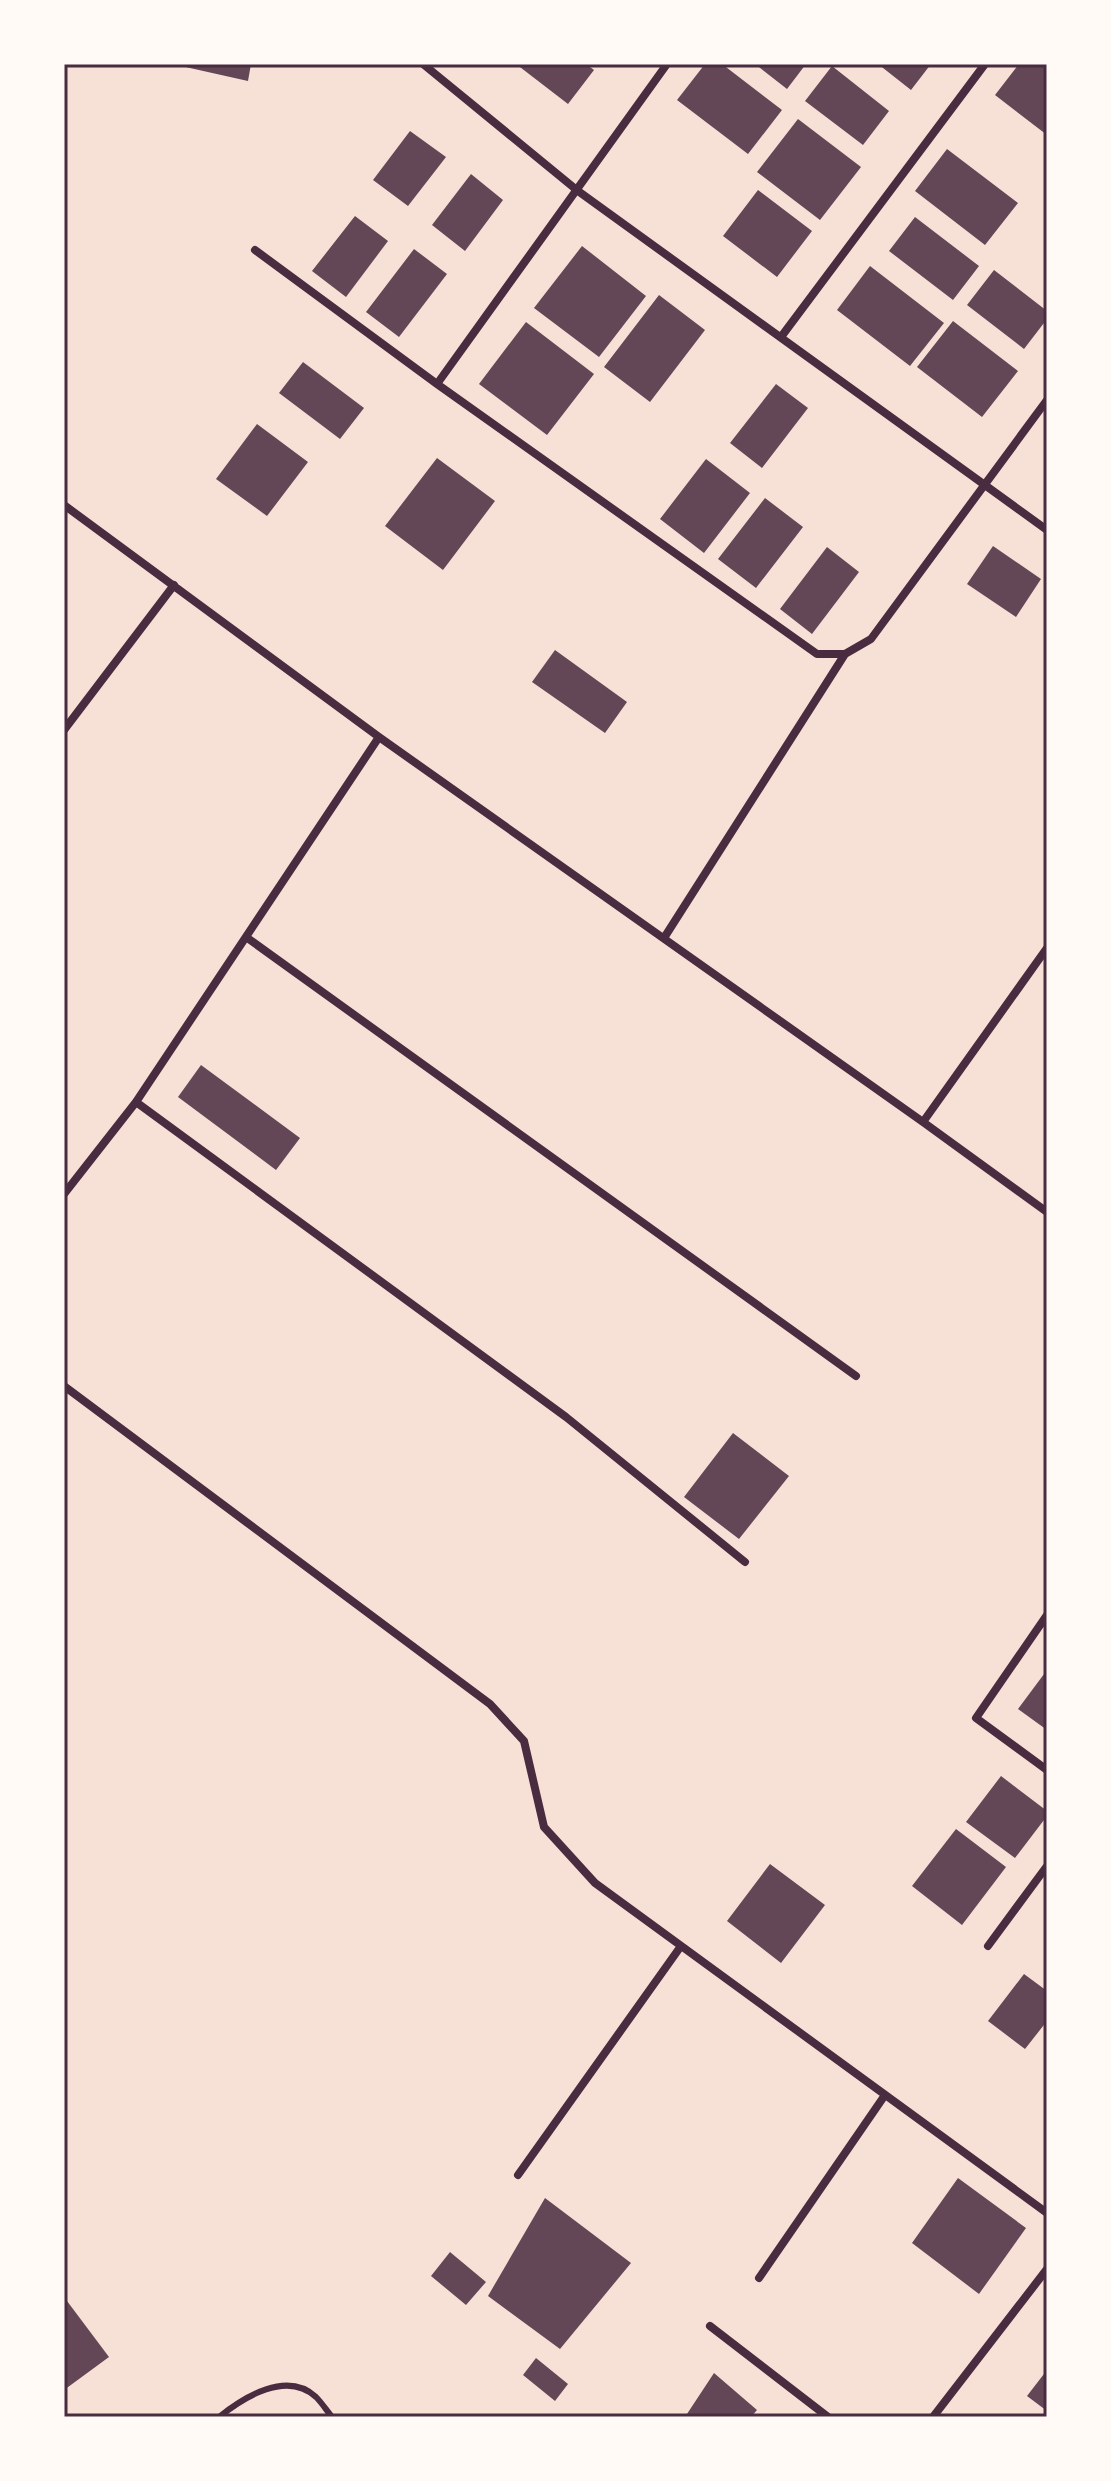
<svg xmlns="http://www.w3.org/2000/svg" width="1111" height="2481" viewBox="0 0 1111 2481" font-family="Montserrat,sans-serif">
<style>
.building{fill:#644757}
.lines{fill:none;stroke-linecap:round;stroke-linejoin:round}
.service{stroke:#4a2c40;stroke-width:6}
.minor{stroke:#4a2c40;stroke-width:8}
.neatline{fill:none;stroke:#4a2c40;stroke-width:3}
</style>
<rect width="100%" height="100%" fill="#f7e1d7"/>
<path class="building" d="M172 64H251L248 81Z
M516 64H586L594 70 568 104Z
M705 64H722L782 110 748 154 677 100Z
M755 64H806L787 89Z
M878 64H931L911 90Z
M1019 64 1047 66V135L995 95Z
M832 66 889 111 863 145 805 101Z
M798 119 861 167 820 220 757 172Z
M410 131 446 157 408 206 373 180Z
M947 149 1018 203 985 245 915 191Z
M471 174 503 200 465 251 432 225Z
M758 190 812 231 777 277 723 236Z
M355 216 388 241 346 297 312 271Z
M915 217 979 266 953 300 889 251Z
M582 246 646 296 599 357 534 308Z
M414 249 447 274 399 337 366 312Z
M870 266 944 323 910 366 837 310Z
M994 270 1047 311V319L1024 349 967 305Z
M659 295 705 330 650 402 604 367Z
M953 321 1018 371 982 417 917 367Z
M526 322 594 374 547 435 479 384Z
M303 362 364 408 340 439 279 393Z
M776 384 808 408 762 468 730 443Z
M257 424 308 462 267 516 216 479Z
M437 458 495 501 443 570 385 526Z
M706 459 750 493 704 553 660 519Z
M765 498 803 527 756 588 718 559Z
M993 546 1041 579 1016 617 967 584Z
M827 547 859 572 812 634 780 609Z
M555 650 627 702 605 733 532 682Z
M201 1065 300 1138 276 1170 178 1097Z
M733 1433 789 1476 739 1539 684 1497Z
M1047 1670V1730L1018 1709Z
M1001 1776 1047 1811V1816L1015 1858 966 1822Z
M956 1829 1006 1867 962 1925 912 1886Z
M770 1864 825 1905 781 1963 727 1921Z
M1024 1974 1047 1991V2021L1025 2049 988 2021Z
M958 2178 1026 2228 979 2294 912 2243Z
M545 2198 631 2263 560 2349 488 2296Z
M450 2252 486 2282 466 2305 431 2276Z
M64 2297 109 2357 64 2390Z
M536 2358 568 2384 555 2401 523 2375Z
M1047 2370V2411L1027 2396Z
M714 2373 757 2410 751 2417H685Z"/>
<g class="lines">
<path class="service" d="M219 2417C244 2397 287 2370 316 2397 322 2403 327 2411 332 2417"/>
<path class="minor" d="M423 64 578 191 1047 530
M255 250 437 384 817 654H845L871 639 1047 400
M781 337 985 64
M437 384 667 64
M64 505 379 737 923 1122 1047 1212
M64 730 174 585
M246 937 856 1376
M664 938 845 654
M136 1102 566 1417 745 1562
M923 1122 1047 948
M64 1194 136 1102 379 737
M64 1386 490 1704 524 1741 544 1827 595 1883 1047 2213
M1047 1615 976 1718 1047 1770
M988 1946 1047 1866
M518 2175 681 1946
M759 2278 885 2095
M710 2326 828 2417
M933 2417 1047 2269"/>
</g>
<rect width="1111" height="2481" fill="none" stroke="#fffaf5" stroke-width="132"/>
<rect x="66" y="66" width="979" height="2349" class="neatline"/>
</svg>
